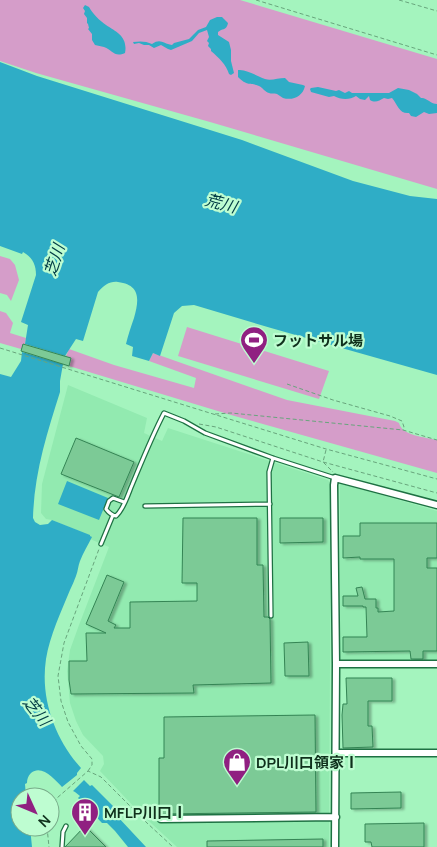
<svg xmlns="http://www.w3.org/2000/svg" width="437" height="847" viewBox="0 0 437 847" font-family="Manrope,'Noto Sans JP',sans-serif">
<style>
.built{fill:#92eab0}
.green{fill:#d59dc9}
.water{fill:#2fadc6}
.building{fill:#7bca96;stroke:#348454;filter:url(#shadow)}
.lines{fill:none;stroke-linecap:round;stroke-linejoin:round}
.service-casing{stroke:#1e7143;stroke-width:5.5}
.minor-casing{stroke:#1e7143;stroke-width:9}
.path{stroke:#68a57c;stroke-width:1;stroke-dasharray:4 2.5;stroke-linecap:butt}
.service{stroke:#fff;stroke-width:3}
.minor{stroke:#fff;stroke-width:6}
.labels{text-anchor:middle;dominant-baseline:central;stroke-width:4.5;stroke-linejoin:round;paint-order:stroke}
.poi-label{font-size:15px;font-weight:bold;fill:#0f301c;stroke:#befdd1;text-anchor:start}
.water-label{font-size:16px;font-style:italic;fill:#003a44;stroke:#befdd1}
</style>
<defs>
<filter id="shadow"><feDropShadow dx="3" dy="1.5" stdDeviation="1" flood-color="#0004"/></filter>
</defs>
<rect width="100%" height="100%" fill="#a4f4be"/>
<path class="built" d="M68 385 147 418 144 433 162 441 168 428 328 480 331 484 329 847H177L139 812 100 771 104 764 103 756 83 735 76 721 70 703 67 671 70 650 79 625 109 547 90 539 91 537 89 535 52 520 46 519 41 513 42 484Z
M340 483 437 511V660H340Z"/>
<path class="green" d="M0 0H240L437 59V189L210 122 36 73 0 61Z
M0 256 10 259 15 265 19 280 11 301 7 295 0 293Z
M0 311 6 313 13 323 10 333 26 338 25 344H23L21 349 0 343Z
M187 327 329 371 319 399 178 356Z
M69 349 114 365 194 388 196 378 149 361 153 353 287 400 395 421 399 423C402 436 425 437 437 440V473L231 415 69 366 71 358 66 356Z"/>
<path class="water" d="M85 5 89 7C92 13 100 21 106 25 117 32 128 37 125 53 114 58 113 50 104 47 101 46 98 46 95 45L92 40V34L88 29 89 28 88 24 87 23V18L84 14 85 11 83 8Z
M217 17H222L228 23C227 28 225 29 221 30L218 32V35L229 42 231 50V61L234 73 231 75 229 74C226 64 219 58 211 51V49L208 46 209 43 207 41 209 37 207 30 199 33 192 41 171 50 168 49 161 45 154 48 149 45H144L139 43 134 44 133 42C140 41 146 41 152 44 161 38 163 44 172 45L174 43 189 39 198 30 206 27 210 20Z
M0 62 37 76 242 140 353 181 410 196 437 199V375L271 328 194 305 182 306 174 313 160 356 153 353 149 361 132 356 133 347 126 344C128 335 131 327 134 318 139 300 141 285 118 282 110 281 104 285 98 292L83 341 76 339 65 356 25 344 28 325 21 322 36 275C36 264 32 257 23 252L22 254 0 246Z
M238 70C247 69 256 76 265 79 271 81 278 78 285 78L289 82 303 85 305 86C303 96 293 101 283 98 281 97 279 95 277 94 274 93 271 94 269 93 265 92 263 88 259 86 250 82 248 87 238 77Z
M318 87 336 91 339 90 345 93 349 91 352 93H389L398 88 409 90 417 94 421 98C426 97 431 104 437 104V113L429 114 424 112 416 117 411 116 409 113C399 114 398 105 392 98L388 99 384 98C379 101 375 103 370 100L369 96 365 100 360 99 356 96C350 100 341 100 334 96L329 97 311 92 310 89 311 88Z
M22 352 63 364 60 381V392C47 433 34 474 33 518L35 522 40 525 48 524 52 520 90 535V536L92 537C88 545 83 553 80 561 78 566 78 571 76 576 74 581 72 586 70 590 61 612 50 635 46 659 40 699 55 739 81 768L77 773V775L62 787C55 780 42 764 31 773 28 776 27 779 27 783L25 784 26 797H20V827H30L32 847H0V374L11 377 21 361Z
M67 481 108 498 99 520 58 504Z
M84 780 90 786 92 785 118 811 116 813 117 816 146 847H128L115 831 107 823H102L78 798 80 796 75 792 73 791Z"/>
<path class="building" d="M23 344 71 358 69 366 21 351Z
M76 438 134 462 119 497 61 474Z
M183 518H257V565H263L264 617H268L270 619 271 683 193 685 194 693 71 694 69 680V661H87L86 633H106L86 624 107 575 124 582 108 621 116 625 114 628H130V602L197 601V583H182Z
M280 518H323V542L280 543Z
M360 523H437V558H427V568H437V651H423V659H411L410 651 343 652V637H367L366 607H363V606H343V596H358L356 588 362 587 365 599H376V608H378V612L394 611V559H360V557L343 558V536H360Z
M308 642 309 676H285L284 643Z
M346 678H392V701H368V726H372L373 747 343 748 342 715 343 704H347Z
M315 715 316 812 159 814V758H164V717Z
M401 792V808L351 809V793Z
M424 823V847H372L371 842H365V824Z
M85 826 106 847H65Z
M323 839V847H207V841Z"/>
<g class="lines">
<g class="service-casing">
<path id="service" d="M124 502 113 498 109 501 106 509C109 513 111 515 116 516 124 509 128 494 132 485 142 461 152 436 164 413L184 421 205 433 273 458 335 478
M145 506 270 504
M101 544 113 515
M271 616 269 472 273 458
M62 847 63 832 66 826"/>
</g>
<g class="minor-casing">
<path id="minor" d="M336 664H437
M336 753H437
M161 819 336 817
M335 847 336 664 334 485 335 478 437 505"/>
</g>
<path class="path" d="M256 0 437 55
M399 0 437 11
M0 348 326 449 437 479
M287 384 333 400 390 416 402 421 404 427 403 430
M215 414 231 413 403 430 437 440
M199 424 216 427 323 462 437 493
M326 450 323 462 333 472
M88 771 92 765V759L81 746 68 722 61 701 58 676 64 643 99 549
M50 808 57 798 88 771 101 777 147 823 173 847
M47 827 49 847"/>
<use href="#service" class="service"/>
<use href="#minor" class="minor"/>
</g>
<defs>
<g id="stadium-pin" transform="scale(1.4375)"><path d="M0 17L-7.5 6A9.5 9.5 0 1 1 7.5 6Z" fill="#902081" stroke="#befdd1"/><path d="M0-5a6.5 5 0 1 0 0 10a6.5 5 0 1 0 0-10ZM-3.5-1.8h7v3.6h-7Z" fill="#fff"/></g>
<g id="shop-pin" transform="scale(1.4375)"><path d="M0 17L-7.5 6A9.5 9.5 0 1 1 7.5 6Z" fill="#902081" stroke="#befdd1"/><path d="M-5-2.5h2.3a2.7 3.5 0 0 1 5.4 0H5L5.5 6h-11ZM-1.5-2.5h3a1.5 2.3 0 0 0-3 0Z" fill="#fff"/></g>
<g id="building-pin" transform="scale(1.4375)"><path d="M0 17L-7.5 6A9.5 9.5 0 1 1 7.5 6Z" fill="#902081" stroke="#befdd1"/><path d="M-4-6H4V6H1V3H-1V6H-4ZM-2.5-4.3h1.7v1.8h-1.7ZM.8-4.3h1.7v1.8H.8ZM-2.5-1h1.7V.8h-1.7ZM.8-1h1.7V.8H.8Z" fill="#fff"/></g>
</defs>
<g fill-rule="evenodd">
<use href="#stadium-pin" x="254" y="340"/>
<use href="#shop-pin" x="237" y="762"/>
<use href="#building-pin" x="85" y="812"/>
</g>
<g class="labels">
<g class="poi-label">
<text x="273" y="340">フットサル場</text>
<text x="256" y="762">DPL川口領家Ⅰ</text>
<text x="104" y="812">MFLP川口Ⅰ</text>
</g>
<g class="water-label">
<text transform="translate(221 203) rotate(15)">荒川</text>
<text transform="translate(54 260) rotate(-72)">芝川</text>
<text transform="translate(37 711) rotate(51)">芝川</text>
</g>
</g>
<g transform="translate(35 812) rotate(134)"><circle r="24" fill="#befdd1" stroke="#78ab89"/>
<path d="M0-4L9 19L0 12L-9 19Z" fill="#902081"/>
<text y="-8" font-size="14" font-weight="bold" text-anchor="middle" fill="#0f301c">N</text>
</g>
</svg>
